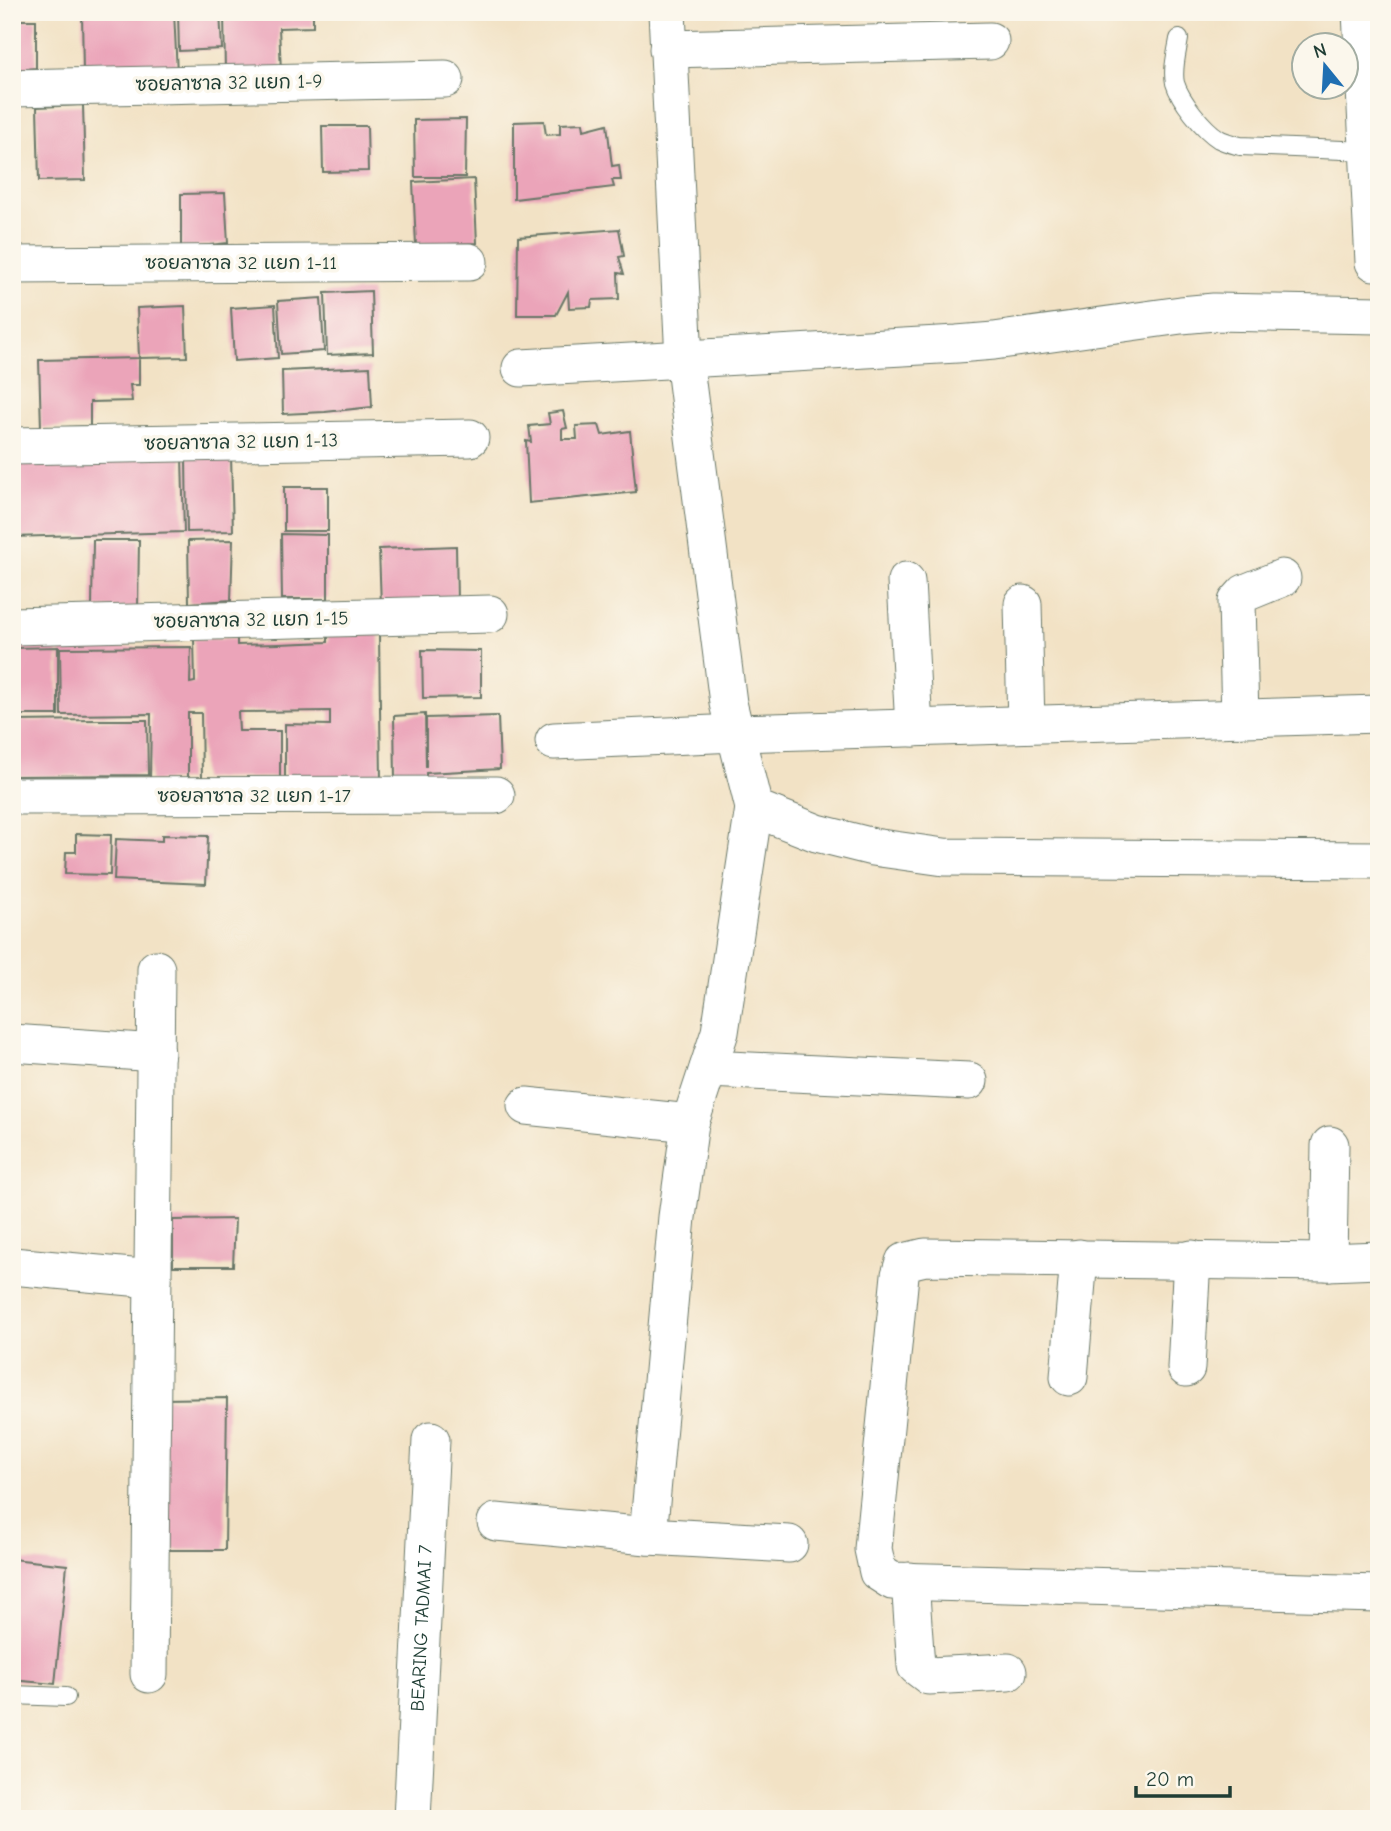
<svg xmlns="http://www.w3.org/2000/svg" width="1391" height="1831" viewBox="0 0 1391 1831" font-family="'Comic Neue','Playpen Sans Thai',sans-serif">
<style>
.building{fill:#eba4b9}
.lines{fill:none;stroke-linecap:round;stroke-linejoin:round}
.service-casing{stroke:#697767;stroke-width:20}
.minor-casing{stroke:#697767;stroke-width:39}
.service{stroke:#fff;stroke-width:18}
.minor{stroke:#fff;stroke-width:37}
.labels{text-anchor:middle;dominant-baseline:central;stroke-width:7;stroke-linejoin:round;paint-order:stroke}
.street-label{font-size:19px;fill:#1f3d34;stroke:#fbf7ec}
</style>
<rect width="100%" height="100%" fill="#fbf7ec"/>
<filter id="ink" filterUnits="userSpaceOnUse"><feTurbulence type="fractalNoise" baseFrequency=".0143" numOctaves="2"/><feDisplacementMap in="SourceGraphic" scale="14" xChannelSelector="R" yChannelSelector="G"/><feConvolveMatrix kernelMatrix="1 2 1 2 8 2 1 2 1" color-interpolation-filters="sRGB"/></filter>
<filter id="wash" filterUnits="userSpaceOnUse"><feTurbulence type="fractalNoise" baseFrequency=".00686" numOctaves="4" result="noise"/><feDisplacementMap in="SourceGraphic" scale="28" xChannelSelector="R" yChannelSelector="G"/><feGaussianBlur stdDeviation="1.57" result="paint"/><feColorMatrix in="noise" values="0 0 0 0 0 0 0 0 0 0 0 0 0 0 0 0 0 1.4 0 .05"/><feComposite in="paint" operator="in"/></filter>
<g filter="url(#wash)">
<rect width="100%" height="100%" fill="#f2e2c5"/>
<g id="blocks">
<path class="building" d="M82 12H174L177 73 83 74Z
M220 12 222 49 179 51 178 13Z
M224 12H313V27L279 28 281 71 225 73Z
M12 20H36V68L12 70Z
M83 105 85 180 39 181 37 107Z
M466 119 465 177H415L414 120Z
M544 121 546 135 560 134V124L583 123 584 130 607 124 612 166 619 165 621 180H612L614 187 514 199V122Z
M322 126H367L368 171 323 172Z
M474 179 477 243 416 245 413 182Z
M225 193 228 243 181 248V194Z
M619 229 624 256 619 257 624 274 618 273 619 299 592 300 591 307 569 308 568 292 556 315H517L518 237Z
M371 291 373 353 327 355 325 293Z
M321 298 324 351 281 354 278 301Z
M275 305 278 358 234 361 231 308Z
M185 306 187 357 139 358V385H130L132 401 90 402V426L41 428 39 360 139 358 137 308Z
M370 367 372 407 325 412 283 414 282 371Z
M563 411 567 428 562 429V439H577L576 426 599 425 602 435 630 431 636 492 529 503 526 441 531 442 529 426 550 424 548 413Z
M182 456 184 532 12 537V461Z
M231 456 233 531 187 532 186 457Z
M284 487H328V531H284Z
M281 534 328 535V599H282Z
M93 540H139L138 608H92Z
M233 540 231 600 189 603 188 541Z
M456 546 457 602 381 605 379 549Z
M379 634 381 781 285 782V724L330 725V711L238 712 239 731H280V777L202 779 201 713H188V780L150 781 151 714 61 715 60 648 191 647 190 683 195 682 194 639 237 638V645L279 644 328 642V635Z
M58 647V715H12V648Z
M422 650 481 651V697L423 698Z
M425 714 426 767V718L498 716 500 769 426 773V780H395L394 716Z
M99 720H147L148 775 12 776V721Z
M76 834 111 835 110 875 65 874 66 852H76Z
M162 835 208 836 206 884 114 880 116 839 162 841Z
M235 1219 233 1266H173V1220Z
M227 1398 225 1550H165L163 1399Z
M12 1559 67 1565 55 1684 12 1680Z"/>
</g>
</g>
<g filter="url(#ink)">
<use href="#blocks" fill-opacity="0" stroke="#697767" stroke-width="2"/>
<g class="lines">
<g class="service-casing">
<path id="service" d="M1179 39C1177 52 1172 69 1175 83 1180 100 1203 129 1219 139 1225 142 1233 144 1240 146L1368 151
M12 1695 66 1697"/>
</g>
<g class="minor-casing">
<g id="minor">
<path d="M1361 12 1374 262"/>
<path d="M668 49 990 41"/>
<path d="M12 88 445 79"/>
<path d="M12 265 469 262"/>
<path d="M521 368 957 344 994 341 1181 315 1214 312 1379 315"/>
<path d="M12 446 470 438"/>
<path d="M906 581 914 728"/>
<path d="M1023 604 1026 724"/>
<path d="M12 626 490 614"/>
<path d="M1240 718 1237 602 1245 593 1282 578"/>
<path d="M554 741 736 733 1379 714"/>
<path d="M12 796 496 795"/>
<path d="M754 808 817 833 873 847 944 857 1379 860"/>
<path d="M12 1043 156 1053"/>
<path d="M708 1069 969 1081"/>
<path d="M526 1106 690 1123"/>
<path d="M1379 1260 1328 1262 925 1257 904 1262 900 1275 873 1549 878 1572 892 1581 1379 1594"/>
<path d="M1328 1262 1330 1145"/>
<path d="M12 1266 153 1279"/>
<path d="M1186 1368 1192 1259"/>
<path d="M1069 1377 1079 1258"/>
<path d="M496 1522 648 1536 789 1544"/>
<path d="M648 1536 677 1217 690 1123 720 1032 754 808 728 703 684 359 667 12"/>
<path d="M910 1581 916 1666 929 1676 1008 1672"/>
<path d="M149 1674 156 969"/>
<path id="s1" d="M412 1819 431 1440"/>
</g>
</g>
<use href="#service" class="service"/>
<use href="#minor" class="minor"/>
</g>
</g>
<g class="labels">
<g class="street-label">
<text transform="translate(229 83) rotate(-1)">ซอยลาซาล 32 แยก 1-9</text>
<text x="241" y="263">ซอยลาซาล 32 แยก 1-11</text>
<text transform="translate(241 442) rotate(-1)">ซอยลาซาล 32 แยก 1-13</text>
<text transform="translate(251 620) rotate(-1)">ซอยลาซาล 32 แยก 1-15</text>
<text x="254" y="796">ซอยลาซาล 32 แยก 1-17</text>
<text stroke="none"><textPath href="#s1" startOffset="191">BEARING TADMAI 7</textPath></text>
</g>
</g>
<rect width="1391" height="1831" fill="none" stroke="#fbf7ec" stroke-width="42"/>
<g transform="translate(1325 66) rotate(342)"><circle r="33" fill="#fbf7ec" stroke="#a3ada2" stroke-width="2"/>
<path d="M0-5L12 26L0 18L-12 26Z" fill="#1f6fb2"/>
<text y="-10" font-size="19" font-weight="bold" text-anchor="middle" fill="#1f3d34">N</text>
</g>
<path d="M1136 1786v10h94v-10" fill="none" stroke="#1f3d34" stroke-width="3.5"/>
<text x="1146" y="1786" font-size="21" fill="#1f3d34" stroke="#fbf7ec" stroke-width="5" paint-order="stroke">20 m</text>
</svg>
